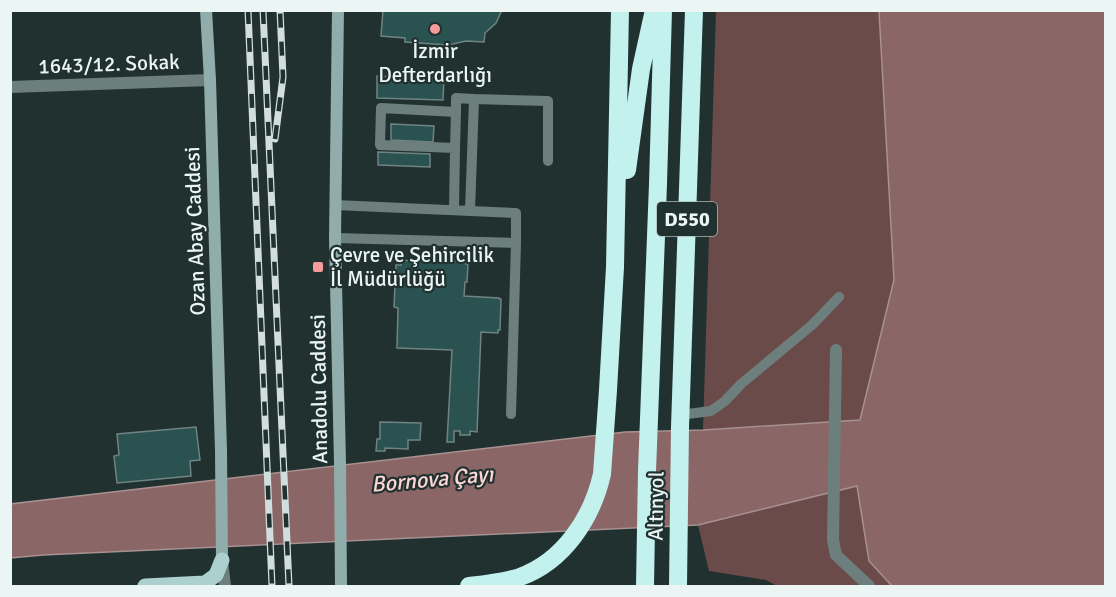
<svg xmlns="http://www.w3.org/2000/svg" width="1116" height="597" viewBox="0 0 1116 597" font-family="Signika,sans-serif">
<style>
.green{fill:#6b4a4a}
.water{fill:#8b6666;stroke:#a89191;stroke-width:1.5}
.building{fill:#295251;stroke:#708382;stroke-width:1.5}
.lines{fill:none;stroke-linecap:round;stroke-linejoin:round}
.lane{stroke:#6d7f7d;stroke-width:10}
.street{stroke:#6d7f7d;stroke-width:12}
.secondary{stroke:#90adab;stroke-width:12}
.primary{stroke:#abd0ce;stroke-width:15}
.highway{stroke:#c3f1ee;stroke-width:18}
.rail-casing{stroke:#d2dedd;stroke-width:7}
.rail{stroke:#203130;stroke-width:4.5;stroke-dasharray:14;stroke-linecap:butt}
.poi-dot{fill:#f59b9c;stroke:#203130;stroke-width:2}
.labels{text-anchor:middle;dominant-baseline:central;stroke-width:4.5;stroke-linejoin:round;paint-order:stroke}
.shield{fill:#203130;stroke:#adbab9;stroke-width:1.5}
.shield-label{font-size:20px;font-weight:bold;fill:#eaf5f4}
.poi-label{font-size:21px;fill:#eaf5f4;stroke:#203130}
.street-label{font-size:21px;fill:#eaf5f4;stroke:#203130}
.water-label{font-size:22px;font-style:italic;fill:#ffd6d5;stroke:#203130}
</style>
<rect width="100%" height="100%" fill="#203130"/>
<path class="green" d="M716 11H879L894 280 860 420 703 430Z
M857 486 869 560 892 586H777L766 580 709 571 698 525Z"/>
<path class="water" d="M879 11H1105V586H892L869 561 857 486 698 525 43 555 11 558 10 504 625 432 703 430 860 420 894 280Z"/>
<path class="building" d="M383 10H502L496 23 485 33 484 42 466 41 448 45 405 42V38L381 36Z
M377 76 444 78 443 100 377 98Z
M391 124 434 126 433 142 391 140Z
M378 152 430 154V167L378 165Z
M401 260 412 261V266H414V262H417V260L466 261V264H468L467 282H465L464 296 499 298V299H501L500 330H498V333L481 332 477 432 470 431V435H460V431H454V442H447L452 350 397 348 398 308 394 307 396 265H401Z
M380 422 421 423 420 440H408V449L385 448V451H376L377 439H380Z
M196 427 200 460 190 461 191 476 117 483 114 456 119 455 117 434Z"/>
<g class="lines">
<path class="lane" d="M474 99 548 101V161
M455 148 456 112
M454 210 455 148 380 145 381 108 456 112V98L474 99 470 211
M335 238 516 243V213L335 205
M511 414 516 243
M680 415 711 411 725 401 741 384 812 325 839 297"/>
<path class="street" d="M10 87 210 80
M836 350 833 540 836 555 869 586
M222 561 225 586"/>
<path class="secondary" d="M206 10 210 80 221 451 222 560
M338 10 335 238 340 463 341 586"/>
<path class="primary" d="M145 586 205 583 216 575 222 560"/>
<path class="highway" d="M627 170 641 69 654 10
M469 586C486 584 504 582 520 577 564 561 592 518 602 474L608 390 615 267 620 10
M645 586 647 471 658 184 663 10
M678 586 680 427 694 10"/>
<g class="rail-casing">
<path id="rail" d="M248 10 272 586
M263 10 289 586
M275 139 283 77 280 10"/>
</g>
<use href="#rail" class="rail"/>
</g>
<g class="poi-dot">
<circle cx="435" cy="29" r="6"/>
<rect x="312" y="261" width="12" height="12" rx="3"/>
</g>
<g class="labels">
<rect class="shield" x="657" y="202" width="60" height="34" rx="4.5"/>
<g class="shield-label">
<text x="687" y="219">D550</text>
</g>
<g class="poi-label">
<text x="435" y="51">İzmir<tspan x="435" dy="24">Defterdarlığı</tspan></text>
<text x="330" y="255" text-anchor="start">Çevre ve Şehircilik<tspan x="330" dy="24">İl Müdürlüğü</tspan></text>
</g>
<g class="street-label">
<text transform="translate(109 64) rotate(-2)">1643/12. Sokak</text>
<text transform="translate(195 231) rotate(-92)">Ozan Abay Caddesi</text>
<text transform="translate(319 389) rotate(-91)">Anadolu Caddesi</text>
<text transform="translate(656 506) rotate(-89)">Altınyol</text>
</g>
<g class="water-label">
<text transform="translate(432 479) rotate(-5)">Bornova Çayı</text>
</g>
</g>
<rect width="1116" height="597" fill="none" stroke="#eaf5f4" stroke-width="24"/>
</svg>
